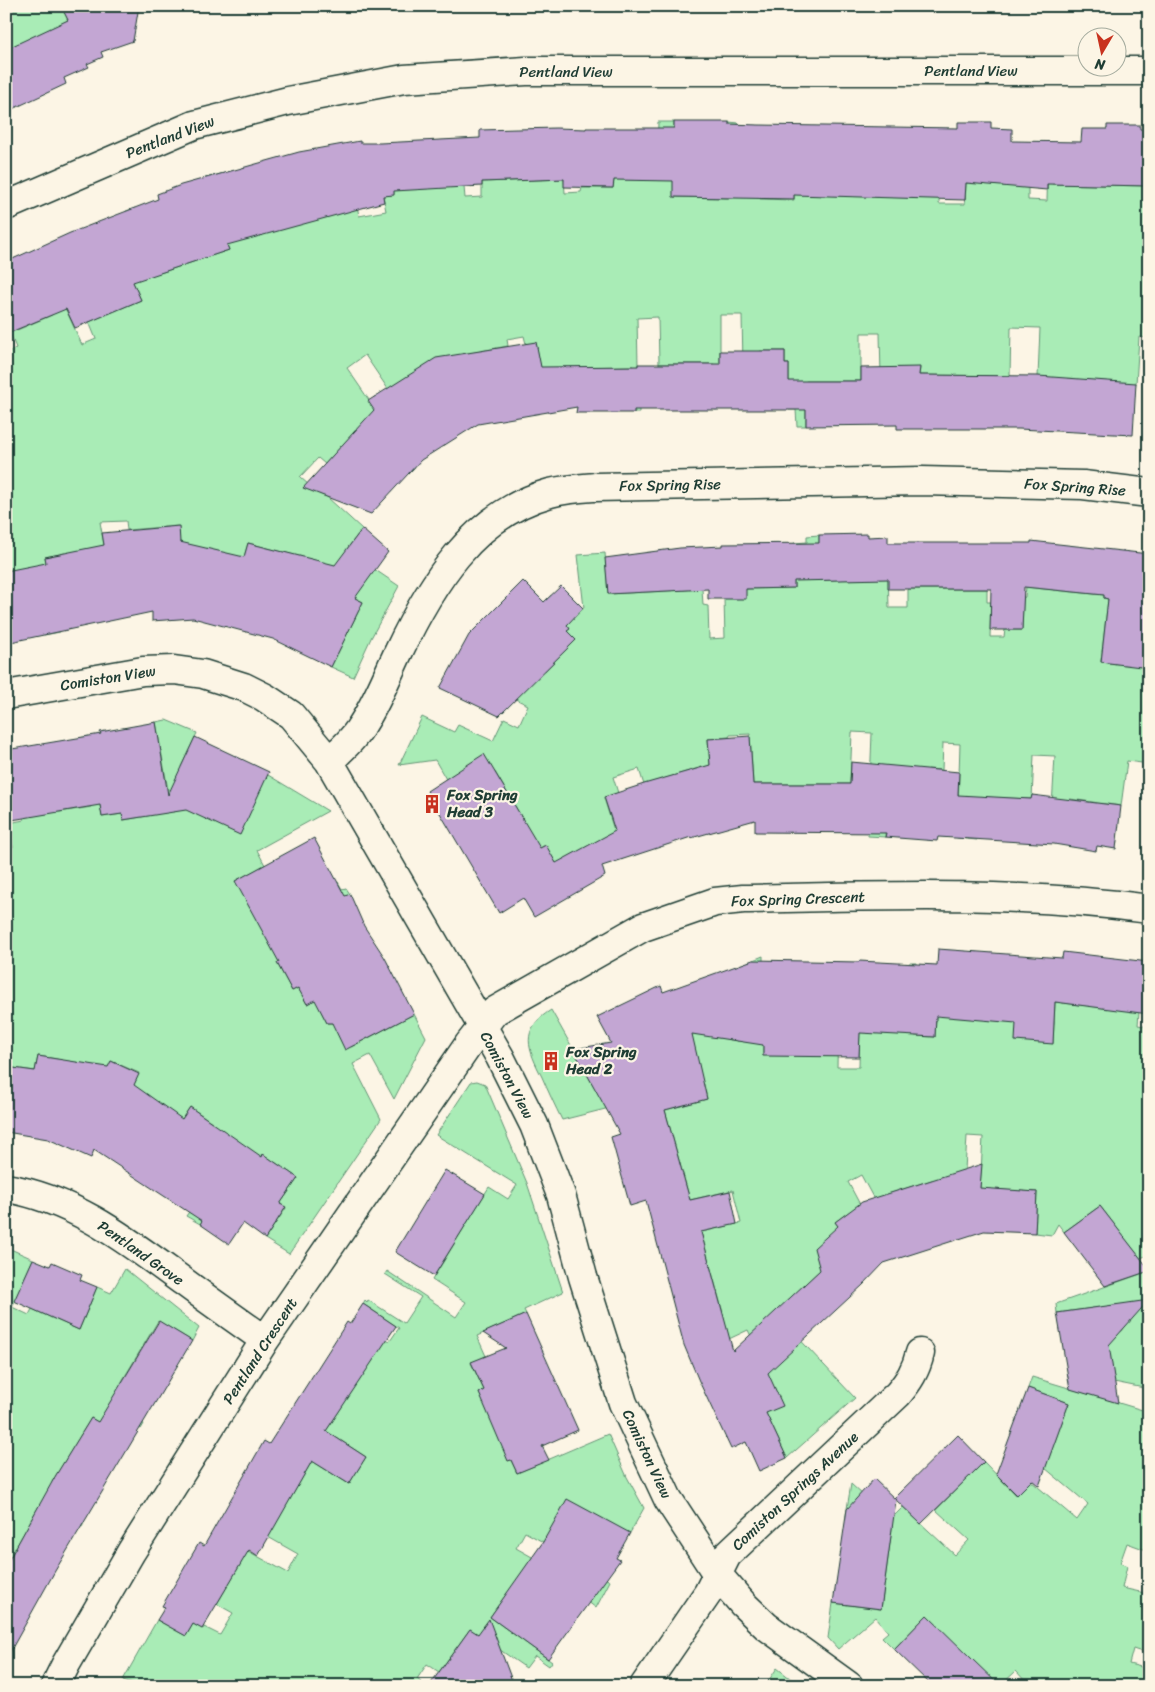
<svg xmlns="http://www.w3.org/2000/svg" width="1155" height="1692" viewBox="0 0 1155 1692" font-family="Sriracha,sans-serif">
<style>
.green{fill:#a9ecb6;stroke:#649475}
.building{fill:#c3a6d3;stroke:#1f3d34}
.lines{fill:none;stroke-linecap:round;stroke-linejoin:round}
.street-casing{stroke:#1f3d34;stroke-width:31}
.street{stroke:#fcf5e5;stroke-width:28}
.labels{text-anchor:middle;dominant-baseline:central;stroke-width:4.5;stroke-linejoin:round;paint-order:stroke}
.street-label{font-size:15px;fill:#1f3d34;stroke:#fcf5e5}
.poi-label{font-size:15px;font-weight:bold;fill:#1f3d34;stroke:#fcf5e5;text-anchor:start}
</style>
<rect width="100%" height="100%" fill="#fcf5e5"/>
<filter id="ink" filterUnits="userSpaceOnUse"><feTurbulence type="fractalNoise" baseFrequency=".02" numOctaves="2"/><feDisplacementMap in="SourceGraphic" scale="10" xChannelSelector="R" yChannelSelector="G"/><feConvolveMatrix kernelMatrix="1 2 1 2 8 2 1 2 1" color-interpolation-filters="sRGB"/></filter>
<g filter="url(#ink)">
<path class="green" d="M6 6H78L64 12 68 20 6 53Z
M658 122H674V197L728 198 729 122 739 123V160L760 190V199L794 200V184L939 183V204H965L966 183 1012 184 1028 164V200L1047 201 1048 165 1052 184 1149 186V338L1139 337 1136 384 1038 377 1040 328 1011 327 1010 376 919 375 920 368 881 376 880 333H861V381H806V426H797L796 410H789V364H785V351H760L743 365 742 315H720V409L715 410 714 364H659L658 317 637 318 639 413H634L633 366 576 367 549 412 536 343 526 344 524 336 507 339 508 346 465 354 388 389 365 355 347 368 415 467 409 473 359 427 325 464 318 458 300 477 319 494 327 497 362 529 346 550 399 586 371 638 353 677 331 667 363 602 313 577 302 557 248 543 244 557 181 558 178 526 127 530 126 521 100 522 107 562 69 570 65 553 45 557 60 632 44 635 34 569 11 573 10 570 6 571V353L16 348 10 333 52 315 63 303 82 345 96 339 89 322 141 300 129 273 149 266 126 211 135 208 160 273 229 250 205 178 232 171 249 238 356 201 359 216 386 211 383 196 394 194 390 166 464 187 465 198 482 197V182L564 179 565 193 581 192 582 188H613L614 180 657 163Z
M819 535 820 580 868 579 888 569 889 608H908V589H987V602H991L990 637H1004L1005 630H1022L1023 598 1025 597 1026 587 1104 595V598L1108 599 1101 662 1118 664 1126 597 1149 600V764L1127 761 1121 806 1070 799 1064 842 1050 840 1055 756 1034 755 1032 799 980 797 977 840 957 838 960 744 943 743 942 770 928 769V778L888 793 885 837 868 836 872 733 852 732 850 784H753L750 734 730 735 729 737 708 739 710 767H702L644 785 639 769 613 777 618 793 604 798 623 859 564 876 545 845 508 867 509 871 483 886 470 862 519 813 495 772 455 795 435 760 399 765 422 717 454 732 458 725 493 741 504 718 519 725 528 705 511 697 498 661 469 635 488 616 545 671 576 640 567 631 570 628 544 602 551 595 574 617 584 608 578 555 605 553 608 594 702 589 703 605 708 606 709 639 725 638 724 599 746 589 794 588V543L807 542V536Z
M166 720 197 733 181 767 268 775 328 811 257 850 265 865 235 881 278 915 338 882 342 889 346 888 350 894 299 952 277 963 292 991 298 988 307 1004 386 961 390 968 326 1001 321 1011 327 1023H338L351 1047 414 1014 426 1037 394 1099 370 1055 353 1064 381 1119 289 1254 265 1239 286 1208 280 1204 298 1178 263 1154 257 1164 245 1157 200 1224 186 1216 191 1209 215 1124 190 1107 182 1119 131 1091 139 1073 111 1061 103 1079 57 1059 38 1056 35 1071 6 1067V849L13 847 9 823 24 820 22 807 60 812 91 807 79 738 89 736 102 817 122 814 124 820 152 815 169 796 156 722Z
M763 956V1056L832 962H839L837 1067H859L860 1020 907 1008 909 963H917L915 1036 935 1037 937 997 1002 1014 1053 1043 1055 1002 1139 1012 1138 1025 1149 1027V1051L1144 1077 1149 1078V1255L1140 1258 1100 1206 1064 1232 1058 1224 1052 1235 1035 1233 1037 1192 980 1189 983 1137 967 1136 961 1238 952 1241 932 1180 885 1195 884 1218 861 1175 848 1182 873 1229 849 1212 835 1222 851 1245 820 1270 775 1313 855 1398 787 1458 766 1413 762 1359 748 1330 714 1346 723 1313 701 1232 741 1223 733 1190 690 1200 665 1110 707 1099 704 1084 562 1120C555 1106 548 1091 542 1077 528 1049 519 1030 551 1010L594 1086 645 1015 731 1038 736 1041H746L738 966Z
M477 1081 485 1084 527 1183 563 1292 524 1310 526 1314 477 1336 486 1356 471 1363 484 1390 479 1393 517 1473 608 1434 627 1477 644 1508 630 1533 543 1542 525 1532 516 1548 557 1571 565 1557 610 1581 596 1608 587 1601 517 1599 508 1592 490 1617 552 1662 549 1666 535 1656 526 1668 470 1629 439 1672 427 1664 417 1679 426 1686H143L123 1680 157 1620 186 1636 193 1624 203 1629 204 1627 220 1635 233 1613 217 1604 248 1551 288 1573 298 1554 268 1537 312 1461 349 1484 366 1457 326 1431 386 1339 390 1341 399 1328 363 1304 365 1300 367 1302 368 1300 404 1323 421 1297 385 1274 387 1271 456 1317 466 1302 432 1280 489 1187 508 1199 517 1185 436 1135 471 1082Z
M6 1247 33 1259 12 1307 29 1315 32 1309 79 1330 97 1287 111 1293 125 1269 199 1328 192 1341 158 1321 121 1383 154 1404 118 1408 144 1424 141 1429 113 1412 105 1426 91 1418 52 1482 57 1504 85 1521 82 1527 40 1504 6 1565Z
M1149 1271V1389L1114 1382 1107 1333 1122 1331 1127 1323 1102 1307 1057 1313 1056 1304Z
M1032 1377 1149 1412V1551L1127 1543 1120 1563 1127 1566 1122 1588 1149 1594V1622L1142 1652 1133 1649 1129 1664 1149 1669 1147 1686H1025L1027 1683 1016 1671 1000 1686H994L927 1615 894 1649 882 1637 888 1632 875 1617 838 1649 828 1638 833 1603 881 1609 892 1528 845 1521 851 1484 890 1520 903 1507 955 1555 969 1540 936 1510 984 1462 1016 1495 1031 1481 1077 1520 1088 1504 1045 1468 1069 1403 1028 1388Z
M777 1668 800 1686H765Z"/>
<path class="building" d="M61 6H139L133 41 101 52 103 57 87 64 89 67 64 78 66 84 6 112V49L68 20Z
M674 122H729V124L758 125 958 128V122H991V128L1012 129V141L1081 142 1082 129H1107V125H1140V129L1149 130V186L1047 184V190L966 183 965 200 794 195V199L673 197V181L614 180 613 188 564 187V179L482 182V186L394 191V195L383 196 384 202 227 245 229 250 133 282 141 300 75 328 66 309 6 334V262L70 233 158 199 157 194 181 185 299 152 360 141V143H380L480 138V130L556 128 586 129V128H674Z
M536 342 541 367 638 366V364H720V351H785V364H789V381H861V368L920 367 919 375 1038 376 1136 383 1133 435 1019 429H897V425L806 426V410H634V413H576L577 407 478 424 421 460 371 514 303 488 374 410 368 401 436 358Z
M179 526 180 542 244 557 248 543 335 565 362 529 388 552 355 598 363 602 331 667 273 639 193 618 152 621V612L6 643V571L46 563 45 557 104 545 102 533Z
M868 534V537L888 536V543H1031V541L1149 554V668L1101 662 1108 599 1104 598V595L1024 587 1022 630H990L991 589H888V579L794 581V588L746 589V599H708V589L608 594 605 558 680 548 723 546V544L819 543V535Z
M523 581 544 602 561 586 583 608 567 625 570 629 567 631 576 640 499 716 440 688 469 635Z
M156 722 168 795 195 737 269 772 240 835 186 810 123 820 122 814 102 817 100 805 6 821V750L101 734 100 732Z
M750 736 753 784H850L851 762 959 772 958 795 1031 799 1032 795 1121 806 1116 849 1097 846 1096 851 1054 844 938 837 937 841 885 837 886 833 755 832V820L691 838V837L602 866 605 876 534 917 523 898 499 913 427 791 484 754 540 848 546 845 556 863 615 831 604 797 644 784 710 765 708 739Z
M314 838 345 896 350 894 364 926 385 958 414 1014 345 1050 332 1023H327L315 1000 307 1004 298 988 292 991 277 963 279 962 235 881Z
M938 949 1062 958 1063 952 1149 962V1014L1055 1002 1053 1044 1015 1041 1016 1023 936 1016 935 1037 860 1033 859 1057 763 1056V1045L692 1034 707 1099 665 1110 690 1200 730 1191 737 1224 701 1232 733 1351 820 1270 814 1248 838 1226 835 1222 862 1202 982 1164 980 1188 1037 1192 1035 1233 984 1231 884 1263 863 1285 768 1373 783 1406 766 1413 787 1458 759 1471 746 1442 731 1449 699 1381 684 1345 646 1201 630 1206 611 1137 620 1134 573 1049 611 1043 597 1017 661 986 663 992 753 960 859 962V961L937 965Z
M38 1056 108 1067 111 1061 139 1074 134 1085 182 1119 190 1107 262 1157 263 1154 298 1178 280 1204 286 1207 265 1239 243 1223 229 1244 200 1224 202 1221 94 1150 91 1158 48 1139 6 1132V1067L35 1071Z
M445 1170 485 1194 434 1276 395 1252Z
M1100 1206 1149 1269V1271L1105 1286 1064 1232Z
M33 1259 50 1266 52 1262 82 1275 80 1280 97 1287 79 1330 14 1301Z
M1149 1300 1109 1345 1118 1403 1070 1389 1057 1313Z
M363 1304 396 1326 326 1431 366 1457 349 1484 312 1461 258 1556 249 1550 202 1629 193 1624 186 1636 157 1620 165 1607 162 1606 199 1543 204 1546 264 1441 269 1444 347 1322 350 1324Z
M526 1314 578 1430 542 1446 549 1460 517 1473 511 1460 508 1461 479 1393 484 1390 471 1362 506 1348 483 1333Z
M159 1321 192 1341 55 1571 6 1659V1565L56 1475 91 1418 98 1422Z
M1028 1388 1069 1403 1039 1486 1032 1480 1017 1495 996 1474Z
M958 1435 984 1462 921 1524 894 1498Z
M874 1479 896 1500 881 1609 833 1603 847 1509Z
M567 1499 630 1533 616 1558 620 1560 548 1659 490 1617 543 1542Z
M927 1615 972 1659 1000 1686H932L894 1649Z
M489 1619 514 1686H429L470 1629 478 1634Z"/>
<g class="lines">
<g class="street-casing">
<path id="street" d="M6 206 194 125 288 101 404 79 526 71H1149
M6 695 143 671 174 670 203 674 244 687 264 697 291 715 329 761 500 1057 534 1125 561 1195 583 1277 623 1403 668 1499 717 1574 743 1604 766 1626 849 1686
M329 761C340 751 352 741 360 728 376 705 386 678 398 653 430 585 473 514 550 493 565 489 581 488 595 487L922 481 1083 485 1149 493
M6 1188C75 1199 129 1242 184 1282 211 1302 238 1321 265 1340
M55 1686 66 1664 131 1552 265 1340 469 1044 495 1011 643 927 715 902 743 899C878 896 1015 891 1149 909
M644 1686 708 1593 727 1555 898 1394C909 1381 916 1370 920 1353"/>
</g>
<use href="#street" class="street"/>
</g>
</g>
<defs>
<g id="building-bare" transform="scale(1.5)"><path d="M-4-6H4V6H1V3H-1V6H-4ZM-2.5-4.3h1.7v1.8h-1.7ZM.8-4.3h1.7v1.8H.8ZM-2.5-1h1.7V.8h-1.7ZM.8-1h1.7V.8H.8Z" fill="#c8321e" stroke="#fcf5e5" stroke-width="2.5" paint-order="stroke"/></g>
</defs>
<g fill-rule="evenodd">
<use href="#building-bare" x="432" y="804"/>
<use href="#building-bare" x="551" y="1061"/>
</g>
<g class="labels">
<g class="street-label">
<text x="971" y="71">Pentland View</text>
<text x="566" y="72">Pentland View</text>
<text transform="translate(170 137) rotate(-21)">Pentland View</text>
<text transform="translate(670 485) rotate(-1)">Fox Spring Rise</text>
<text transform="translate(1075 487) rotate(4)">Fox Spring Rise</text>
<text transform="translate(108 678) rotate(-9)">Comiston View</text>
<text transform="translate(798 899) rotate(-2)">Fox Spring Crescent</text>
<text transform="translate(507 1075) rotate(62)">Comiston View</text>
<text transform="translate(141 1253) rotate(35)">Pentland Grove</text>
<text transform="translate(260 1351) rotate(-57)">Pentland Crescent</text>
<text transform="translate(647 1454) rotate(65)">Comiston View</text>
<text transform="translate(795 1491) rotate(-43)">Comiston Springs Avenue</text>
</g>
<g class="poi-label">
<text x="447" y="795">Fox Spring<tspan x="447" dy="17">Head 3</tspan></text>
<text x="566" y="1052">Fox Spring<tspan x="566" dy="17">Head 2</tspan></text>
</g>
</g>
<rect width="1155" height="1692" fill="none" stroke="#fcf5e5" stroke-width="25"/>
<rect x="12" y="12" width="1130" height="1667" fill="none" stroke="#1f3d34" stroke-width="2" filter="url(#ink)"/>
<g transform="translate(1102 52) rotate(189)"><circle r="24" fill="#fcf5e5" stroke="#a4ab9e"/>
<path d="M0-4L9 19L0 12L-9 19Z" fill="#c8321e"/>
<text y="-8" font-size="14" font-weight="bold" text-anchor="middle" fill="#1f3d34">N</text>
</g>
</svg>
